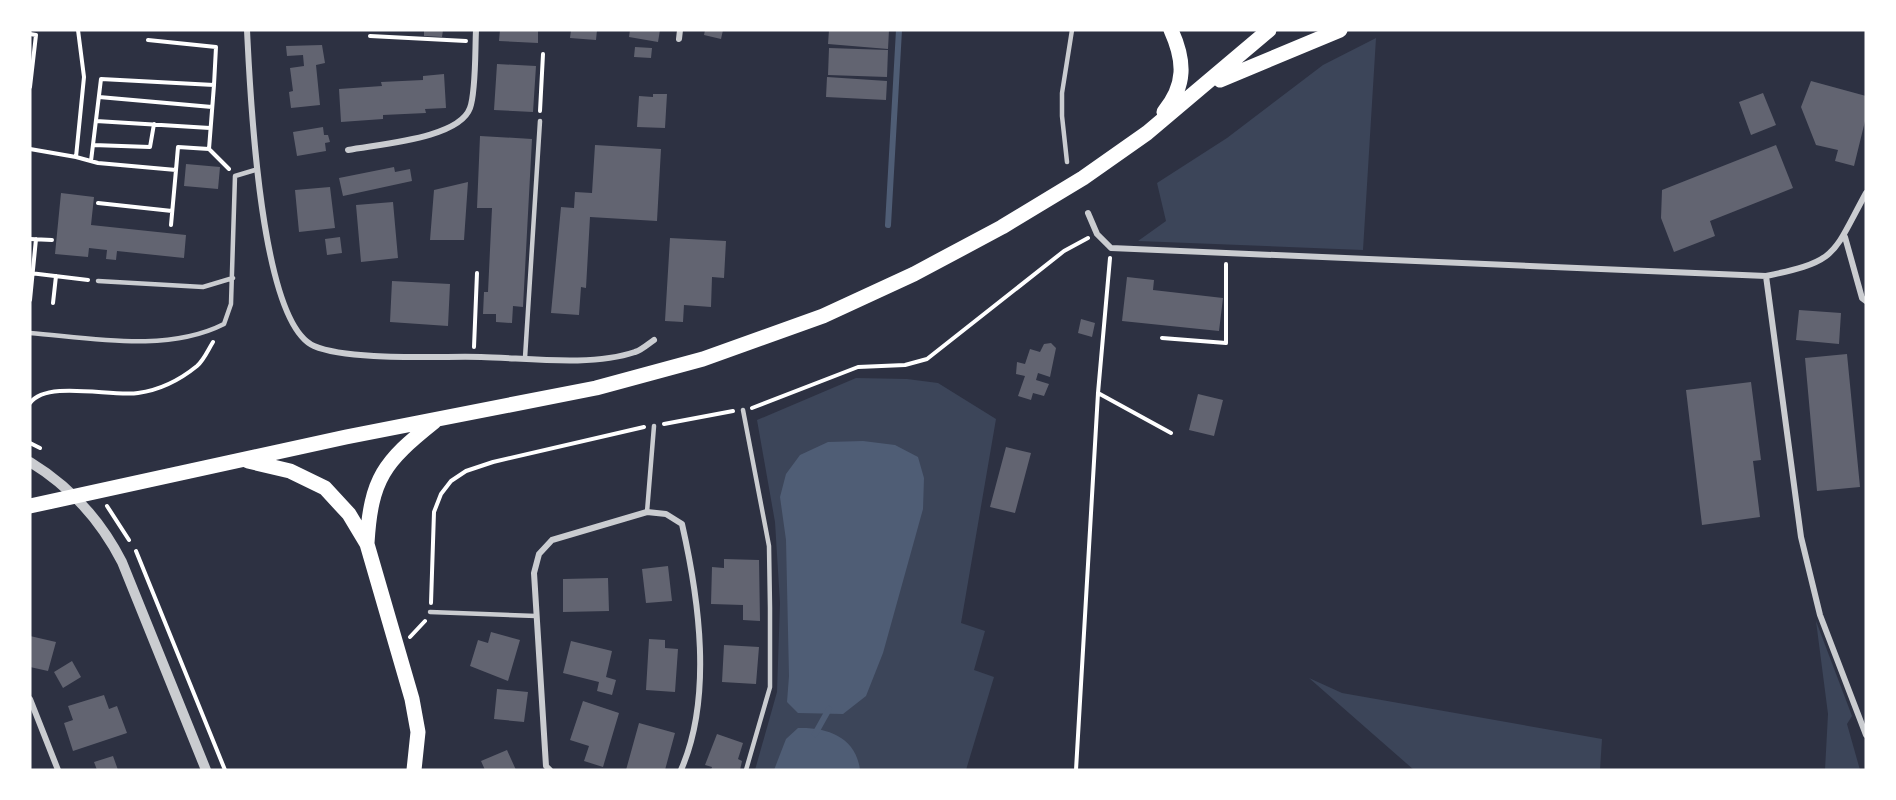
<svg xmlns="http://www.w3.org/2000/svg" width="1896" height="800" viewBox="0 0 1896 800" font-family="'Noto Serif',serif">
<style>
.green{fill:#3c4559}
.water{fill:#4f5d75}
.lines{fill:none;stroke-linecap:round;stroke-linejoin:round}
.stream{stroke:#4f5d75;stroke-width:6}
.building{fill:#626471}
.path{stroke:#fff;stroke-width:4}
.service{stroke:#caccd0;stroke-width:4.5}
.minor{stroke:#caccd0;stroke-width:6}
.tertiary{stroke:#caccd0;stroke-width:10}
.primary{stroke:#fff;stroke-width:15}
</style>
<rect width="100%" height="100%" fill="#2d3142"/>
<path class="green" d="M1376 38 1363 250 1138 241 1166 221 1157 183 1227 138 1323 65Z
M856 378 907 379 938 383 996 419 961 623 985 631 974 670 994 677 966 770H755L777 692 780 603 775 522 757 420Z
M1816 621 1852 716 1847 724 1860 770H1825L1828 714Z
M1309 678 1342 693 1602 739 1600 770H1414Z"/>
<path class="water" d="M863 441 895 445 918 457 924 478 923 509 883 653 866 696 843 714 798 713 787 702 789 676 786 540 780 497 786 474 800 455 828 442Z
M798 728C827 727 856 737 860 770H774L786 739Z"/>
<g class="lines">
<path class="stream" d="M888 225 899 30
M815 734 829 709"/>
</g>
<path class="building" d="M424 30H443L442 37 424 36Z
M500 30H538V43L499 41Z
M571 30H597L596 40 570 38Z
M630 30H660L658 42 629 37Z
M705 30H723L721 39 704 35Z
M829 30H889L888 49 828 44Z
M322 45 325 63 316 65 320 105 291 108 289 92 293 91 290 68 304 66 303 55 287 56 286 46Z
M635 47 652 48 651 58 634 57Z
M829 48 888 50 887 77 828 75Z
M497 64 536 66 533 112 494 110Z
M444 74 446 108 425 109 426 113 383 115V119L341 122 339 89 382 86 381 82 423 80V76Z
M827 77 887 81 886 100 826 97Z
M1811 81 1866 96V117L1854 166 1835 161 1838 150 1816 145 1801 107Z
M1763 93 1776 125 1751 135 1739 102Z
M653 94H667L665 128 637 127 639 96 653 97Z
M323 127 324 135H328L330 142 325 143 326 151 297 156 293 132Z
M480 136 532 139 523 307 513 306 512 323 496 322V314H483L484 292H488L492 208H477Z
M595 145 661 149 657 221 590 217 586 288 581 287 579 315 551 313 561 207 574 208 575 192 592 193Z
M1776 145 1793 188 1710 221 1715 236 1674 252 1661 218 1662 190Z
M186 164 220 167 218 189 184 186Z
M394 167 395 172 410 169 412 181 343 196 339 178Z
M468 182 464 240H430L434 190Z
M330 187 335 228 299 232 295 190Z
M61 193 94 197 91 225 186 235 184 258 117 251 116 260 106 259 107 250 89 248 88 257 55 254Z
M393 202 398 258 361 262 356 205Z
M340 237 342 253 327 255 325 239Z
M670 238 726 241 724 278 712 277 711 307 684 305 683 322 665 321Z
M1127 277 1154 280 1153 290 1223 298 1219 331 1122 321Z
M392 281 450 284 448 326 390 322Z
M1799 310 1841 313 1839 344 1796 340Z
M1081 319 1095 323 1092 337 1078 333Z
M1051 343 1056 348 1050 377 1038 373 1036 380 1049 384 1044 396 1033 393 1031 400 1018 396 1025 376 1016 374 1017 362 1025 364 1030 349 1040 352 1044 344Z
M1847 354 1860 487 1817 491 1805 358Z
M1751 382 1761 460 1753 461 1760 517 1702 525 1686 390Z
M1198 394 1223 400 1214 436 1189 430Z
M1006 447 1031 453 1015 513 990 507Z
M724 559 759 560 760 621 743 620V605L711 604 712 567 724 568Z
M668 566 672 601 646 603 642 569Z
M608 578 609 611 563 612V579Z
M491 632 520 640 508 681 470 666 478 640 488 643Z
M30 636 56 642 48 671 30 667Z
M649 639 665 640V648L678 649 675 692 646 690Z
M571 641 612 651 606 677 616 680 612 695 597 691 599 682 563 673Z
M724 645 759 647 756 684 722 682Z
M72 661 81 677 63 688 54 672Z
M497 689 528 692 524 722 494 719Z
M104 695 109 709 117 706 127 733 73 751 64 723 73 720 68 706Z
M583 701 619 713 603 767 584 761 589 746 570 740Z
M639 723 675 733 665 770H626Z
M717 734 743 743 738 759 742 761 740 770H711L712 767 705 765Z
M507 750 516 770H485L481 761Z
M113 756 118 770H97L94 762Z"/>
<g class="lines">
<path class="path" d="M30 34 36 35 30 87
M370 36 466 41
M148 40 216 47 214 85
M99 97 212 107
M540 111 543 54
M96 121 210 128
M93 145 150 147 154 124
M30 149 76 157 84 77 78 30
M76 157 98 163 176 170 171 225
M91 161 101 79 214 85 209 149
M176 170 178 147 209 149 229 169
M98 203 172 211
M30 239 52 240
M30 273 88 280
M30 300 36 239
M53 303 56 276
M1162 338 1226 343V264
M474 347 477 273
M1098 393 1171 433
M30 403C47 380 111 397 138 393 160 390 181 379 197 366 204 360 208 350 213 342
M752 408 858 367 905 365 927 359 1064 251 1088 238
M664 424 733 411
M30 443 40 448
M107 506 129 540
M136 551 225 770
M431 603 434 512 441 494 451 481 466 471 493 462 644 427
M410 637 425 621
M1076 770 1098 393 1110 258"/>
<path class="service" d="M1067 162 1062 116V93L1072 30
M98 281 203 287 233 278
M30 333C91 338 167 353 224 324L231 304 235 176 255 170
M525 358 540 121
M743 410 769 546 770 608V687L746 770
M647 512 654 426
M430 612 536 616"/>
<path class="minor" d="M247 30C250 88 259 322 314 346 349 361 440 356 481 357 527 358 591 367 635 352 642 350 648 344 654 340
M679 39 680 30
M348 150C377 144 459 139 470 108 476 92 475 50 476 30
M1088 213 1097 234 1111 248 1766 276C1839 261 1832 255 1866 193
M1845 237 1862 298 1866 301
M1766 276 1801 537 1820 615 1866 735
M30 699 58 770
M550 770 546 766 534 573 539 554 552 540 647 512 666 514 682 524C699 599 713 697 681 770"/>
<path class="tertiary" d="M30 462C71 487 100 519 122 562L206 770"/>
<path class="primary" d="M1220 80 1340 30
M1164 112C1186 85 1185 61 1171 30
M248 461 290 471 325 488 349 514 367 544 412 699 418 732 414 770
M30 506 346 437 596 388 703 359 823 316 914 274 1002 227 1083 178 1147 133 1269 30
M367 543C371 478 384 462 434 422"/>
</g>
<rect width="1896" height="800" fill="none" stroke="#ffffff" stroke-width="63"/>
</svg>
